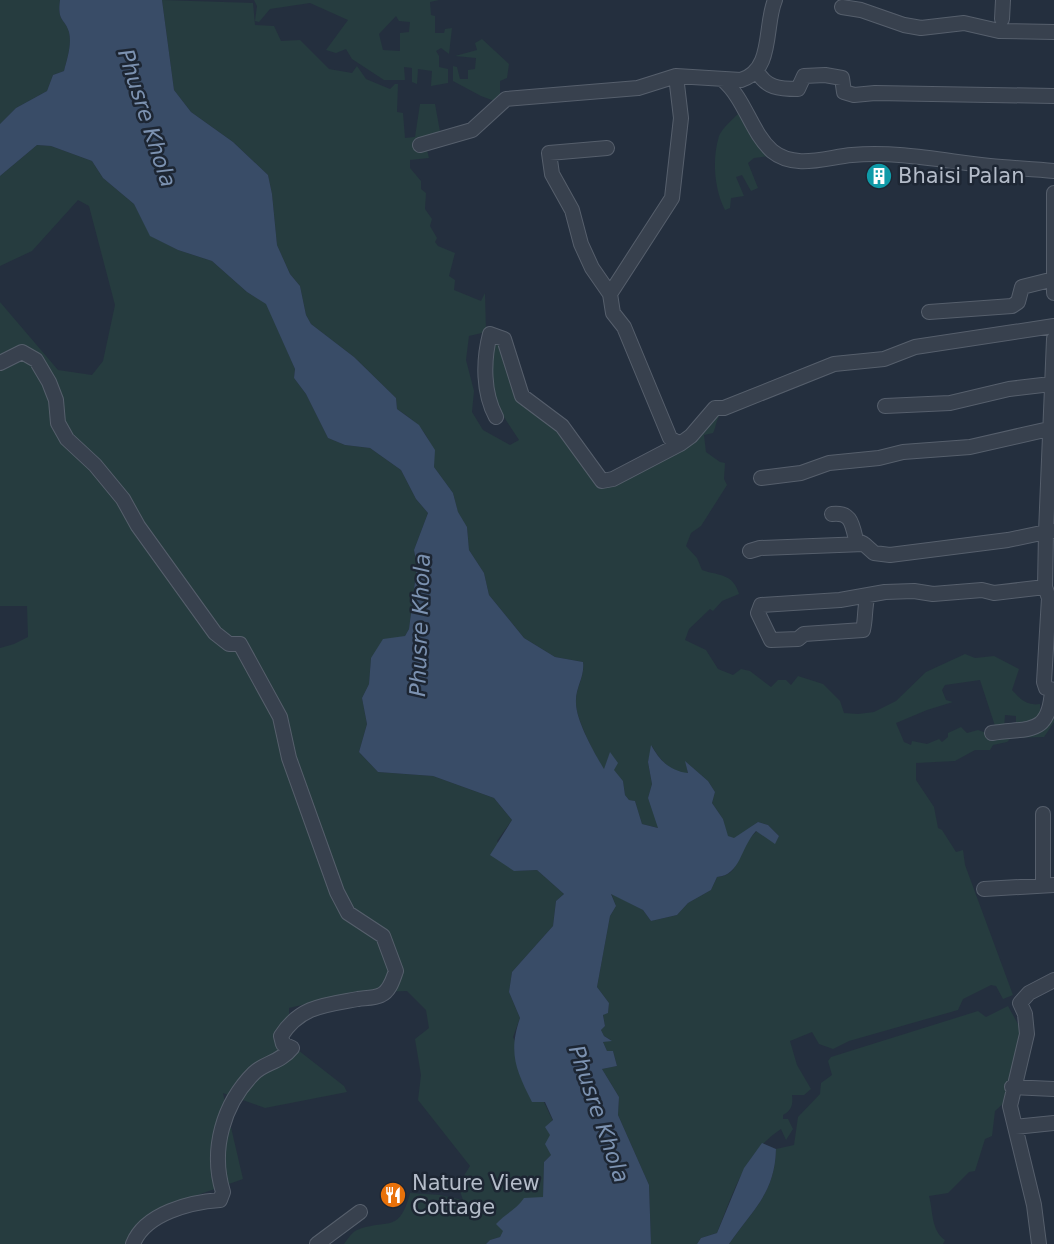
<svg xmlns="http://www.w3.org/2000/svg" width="1054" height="1244" viewBox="0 0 1054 1244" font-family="'DejaVu Sans',sans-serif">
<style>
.green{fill:#263c3f;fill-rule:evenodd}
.water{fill:#394c67}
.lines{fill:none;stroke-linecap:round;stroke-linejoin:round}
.minor-casing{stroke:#565f6c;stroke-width:16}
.minor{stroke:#38414e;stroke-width:14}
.labels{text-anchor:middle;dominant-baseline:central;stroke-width:5;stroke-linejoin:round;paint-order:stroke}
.poi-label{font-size:21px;fill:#b4bcc9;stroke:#1d2633;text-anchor:start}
.water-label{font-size:22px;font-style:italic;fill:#7c92b1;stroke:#1d2633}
</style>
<rect width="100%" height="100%" fill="#242f3e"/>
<path class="green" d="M0 0H60C57 22 65 18 69 32 72 45 67 59 64 71L53 75 47 91 16 108 0 124Z
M162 0 253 3 255 25 274 26 281 41 300 40 329 69 352 73 357 66 366 79 390 89 395 84H398L397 112 403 113 405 138 415 137 420 104H435L441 137 420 143V148L427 150 429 158 410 160V168L421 181V189L426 193 425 209 432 219 430 226 437 238 435 242 438 246 455 253 449 276 455 280 454 290 481 301 485 293 486 332 469 336 466 360 474 391 472 412 483 430 510 445 519 440 498 408 490 388 494 340 504 345 521 397 564 432 593 471 599 485 646 467 680 449 717 413 741 407 730 413 724 411C715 418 717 426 713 433L704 435 706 452 720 462 725 463 724 479 727 485 701 526 691 533 686 546 697 558 702 570C719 576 733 573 739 594L722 601 713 611 710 609 689 629 685 640 706 650 718 669 733 675 741 669 750 671 771 687 778 680H786L791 685 798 676 823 684 840 701 844 713 858 714 874 712 896 701 926 672 965 654 975 658 994 656 1019 669 1012 690C1021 700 1027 706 1040 704V720L1035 725 1016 728V716L1005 715 1004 728 996 729 980 680 945 685 942 690 946 700 953 702 927 710 896 723 904 742 911 745 912 741 927 744 939 739 942 742 948 737V733L961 727 967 733 978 730 992 735 1036 730 1054 709V722L1044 737 1011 738 1007 742 993 745 990 750H975L955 761 916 763V780L934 807 938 828 942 830 956 852 963 850 965 865 1013 995 1003 999 996 986 991 985 963 999 958 1010 849 1041 833 1049 819 1044 812 1032 790 1041 797 1065 811 1089 804 1095H792C793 1105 792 1110 783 1115V1119H788L793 1129 786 1140 781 1129C744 1153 733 1194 717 1233L701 1238 697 1244H651L649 1185 618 1115 619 1097 602 1069 617 1066 613 1051H607L603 1042 611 1040 604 1036 601 1030 605 1026 603 1014 608 1013 609 1003 597 987 610 916 616 906 611 893 643 910 651 921 677 915 688 903 711 890 717 877C736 876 737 861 744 846 747 840 752 836 757 831L775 843 779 836 768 825 758 822 734 839 727 836 723 819 712 803 715 792 708 781 686 762 688 774C670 771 661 762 652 746L648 762 652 784 648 798 659 828 642 824 635 801 629 800 625 795 623 781 613 770 617 763 610 753 604 770C595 754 577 722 576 704 575 688 585 678 583 662L555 657 524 638 489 595 484 573 469 550 467 527 458 513 453 493 434 467C435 439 420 424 397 409L396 398 354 357 311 324 306 315 300 286 290 274 277 245 272 194 268 175 233 142 191 112 174 90Z
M254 0H439L430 2 431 15 435 16V33H444L445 29 452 28 449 54 441 48 436 51 439 56V67L448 69V83L431 86 432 71 418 69 417 84 412 82V68L404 67 405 80H384L352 59 346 49 336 53 326 50 348 20 310 3 270 9 259 22 255 21 257 6ZM396 16 399 21 410 22 409 32 400 33V51L383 50 379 34Z
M482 39 509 64 507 78 500 81V103L481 96 453 81V66L457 67 460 79H468V70L475 69 476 58 455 56 477 50 475 43Z
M741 111 770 156 754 158 748 163 758 188 751 191 742 175 736 177 744 196 731 198 730 208 725 210C714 189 712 159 719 136 722 128 734 118 741 111Z
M37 145 51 146 92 161 103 178 134 204 151 236 178 250 212 261 247 292 267 304 295 369 294 378 306 394 328 438 345 445 370 448 401 470 416 499 428 513 414 550 417 566 409 629 405 636 371 658 369 684 362 698 367 724 359 752 378 772 433 776 494 798 512 820 497 841 514 871 537 870 564 894 556 901 553 926 512 972 509 992 520 1018 513 1037 553 1121 550 1135 551 1155 544 1162 543 1197 518 1207 500 1237 490 1240 486 1244H344C347 1240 352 1232 357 1230 387 1218 399 1235 410 1193L440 1195 463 1200 458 1185 470 1166 418 1100 421 1075 415 1039 429 1028 426 1010 407 991 352 993 289 1008V1043L344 1086 347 1092 265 1108 223 1093 243 1179 161 1208 137 1224 125 1244H0V648L14 644 28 637 27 606H0V302L58 370 92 375 103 361 115 305 89 206 78 200 32 251 0 266V176Z
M1008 1006 1024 1035 1007 1100 995 1111 992 1136 985 1139 975 1171 969 1172 948 1193 929 1196C933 1210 931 1231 945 1240L943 1244H729C752 1210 775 1194 776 1149L794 1145 798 1117 820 1094 821 1083 832 1075 828 1061 831 1057 978 1011 986 1017Z"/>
<path class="water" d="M60 0H162L174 90 191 112 233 142 268 175 272 194 277 245 290 274 300 286 306 315 311 324 354 357 396 398 397 409 419 425 435 450 434 467 453 493 458 512 467 527 469 550 484 573 489 595 524 638 555 657 583 662C585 677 575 688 576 703 576 721 595 754 604 769L610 752 618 763 614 770 623 781 625 795 629 800 635 801 642 824 658 828 648 798 652 784 648 762 651 745C660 761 670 771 688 773L685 761 708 781 715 792 712 803 723 819 728 836 734 838 758 822 768 825 779 836 775 844 756 831C740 848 741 875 717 877L711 890 688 903 677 915 651 921 643 910 611 894 616 906 610 916 597 987 609 1003 608 1013 603 1015 605 1026 601 1030 604 1036 612 1041 603 1042 607 1051H613L617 1066 602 1069 619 1097 618 1115 649 1185 651 1244H486L490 1240 500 1237 503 1231 496 1224C505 1214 517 1209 524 1198L543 1197 544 1162 551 1155 545 1144 550 1135 545 1127 553 1120 545 1102H532C516 1070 508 1053 520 1018L509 992 512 972 553 926 556 901 564 894 537 870 514 871 490 855 512 820 494 798 433 776 378 772 359 752 367 724 362 698 369 684 371 658 383 639 405 636 409 629 417 566 414 550 428 513 416 499 401 470 370 448 345 445 328 438 306 394 294 378 295 369 266 304 247 292 212 261 178 250 150 236 134 204 103 178 92 161 51 146 37 145 0 176V124L16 108 47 91 53 75 64 71C67 59 72 45 69 32 65 18 57 22 60 0Z
M762 1143 776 1149C775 1194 752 1210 729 1244H697L701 1238 717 1233 744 1168Z"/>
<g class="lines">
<g class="minor-casing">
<path id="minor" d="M842 7 861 10 904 25 921 28 964 23 999 31 1054 32
M1002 19 1003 0
M757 71C766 88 779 89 798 89L804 76 825 75 842 78 844 92 854 95 875 93 1054 96
M676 76 681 118 672 198 610 294 613 313 624 327 670 438 680 444 691 436 715 408H724L834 364 884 359 915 347 1054 326
M723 80C745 99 751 132 772 151 795 170 827 157 852 155 899 151 944 161 990 166 1011 168 1033 169 1054 171
M420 145 472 130 506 99 638 88 676 76 741 80C774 70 764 26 775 0
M607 148 549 153 552 174 572 210 581 244 592 268 610 294
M1054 193V293
M929 312 1012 306 1018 302 1022 287 1054 279
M1054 339 1046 532 1054 531
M0 363 22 352 36 360 49 382 56 400 58 423 67 439 95 465 123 499 138 526 215 633 229 644H240L280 717 289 758 337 892 348 913 383 936 396 971C393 979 390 991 381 995 375 998 365 998 358 999 325 1005 300 1006 281 1036L283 1044 292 1048C281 1062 264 1063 254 1073 223 1104 210 1150 223 1192L220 1200C191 1202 145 1213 133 1244
M885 406 950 403 1009 389 1051 384
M496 417C483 393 483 361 490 334L504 339 522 396 562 426 602 481 613 479 680 444
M761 478 801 473 829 463 879 458 903 452 970 447 1049 429
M832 514C851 512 852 523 856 540L864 544
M750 551 760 548 864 544 874 553 890 555 1008 540 1046 532 1045 587 1049 598 1044 682 1046 688 1054 690
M868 595C864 608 866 618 863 630L804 634 798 639 771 640 758 613 761 605 840 600 885 592 914 591 933 594 982 590 994 593 1045 587
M992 733C1028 727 1049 737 1052 690
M1043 884V814
M984 889 1054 885
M1012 1087 1054 1089
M1015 1127 1054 1123
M317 1244 360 1212
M1039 1244 1034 1205 1010 1106 1027 1034 1025 1014 1020 1003 1029 993 1054 980"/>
</g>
<use href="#minor" class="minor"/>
</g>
<defs>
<g id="building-disc" transform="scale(1.35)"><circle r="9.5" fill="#0f9aa8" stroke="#1d2633"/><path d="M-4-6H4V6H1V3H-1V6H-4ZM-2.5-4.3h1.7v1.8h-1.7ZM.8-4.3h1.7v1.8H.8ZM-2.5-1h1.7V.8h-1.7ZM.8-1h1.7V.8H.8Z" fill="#fff"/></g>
<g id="restaurant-disc" transform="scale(1.35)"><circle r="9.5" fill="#e8710a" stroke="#1d2633"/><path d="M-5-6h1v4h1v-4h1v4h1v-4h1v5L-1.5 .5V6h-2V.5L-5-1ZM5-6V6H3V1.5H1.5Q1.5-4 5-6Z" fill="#fff"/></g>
</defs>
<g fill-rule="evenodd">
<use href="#building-disc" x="879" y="176"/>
<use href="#restaurant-disc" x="393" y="1195"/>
</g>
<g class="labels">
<g class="poi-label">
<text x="898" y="176">Bhaisi Palan</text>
<text x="412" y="1183">Nature View<tspan x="412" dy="24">Cottage</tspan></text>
</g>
<g class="water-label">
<text transform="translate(147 118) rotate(72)">Phusre Khola</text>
<text transform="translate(420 625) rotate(-88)">Phusre Khola</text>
<text transform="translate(599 1114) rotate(71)">Phusre Khola</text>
</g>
</g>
</svg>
